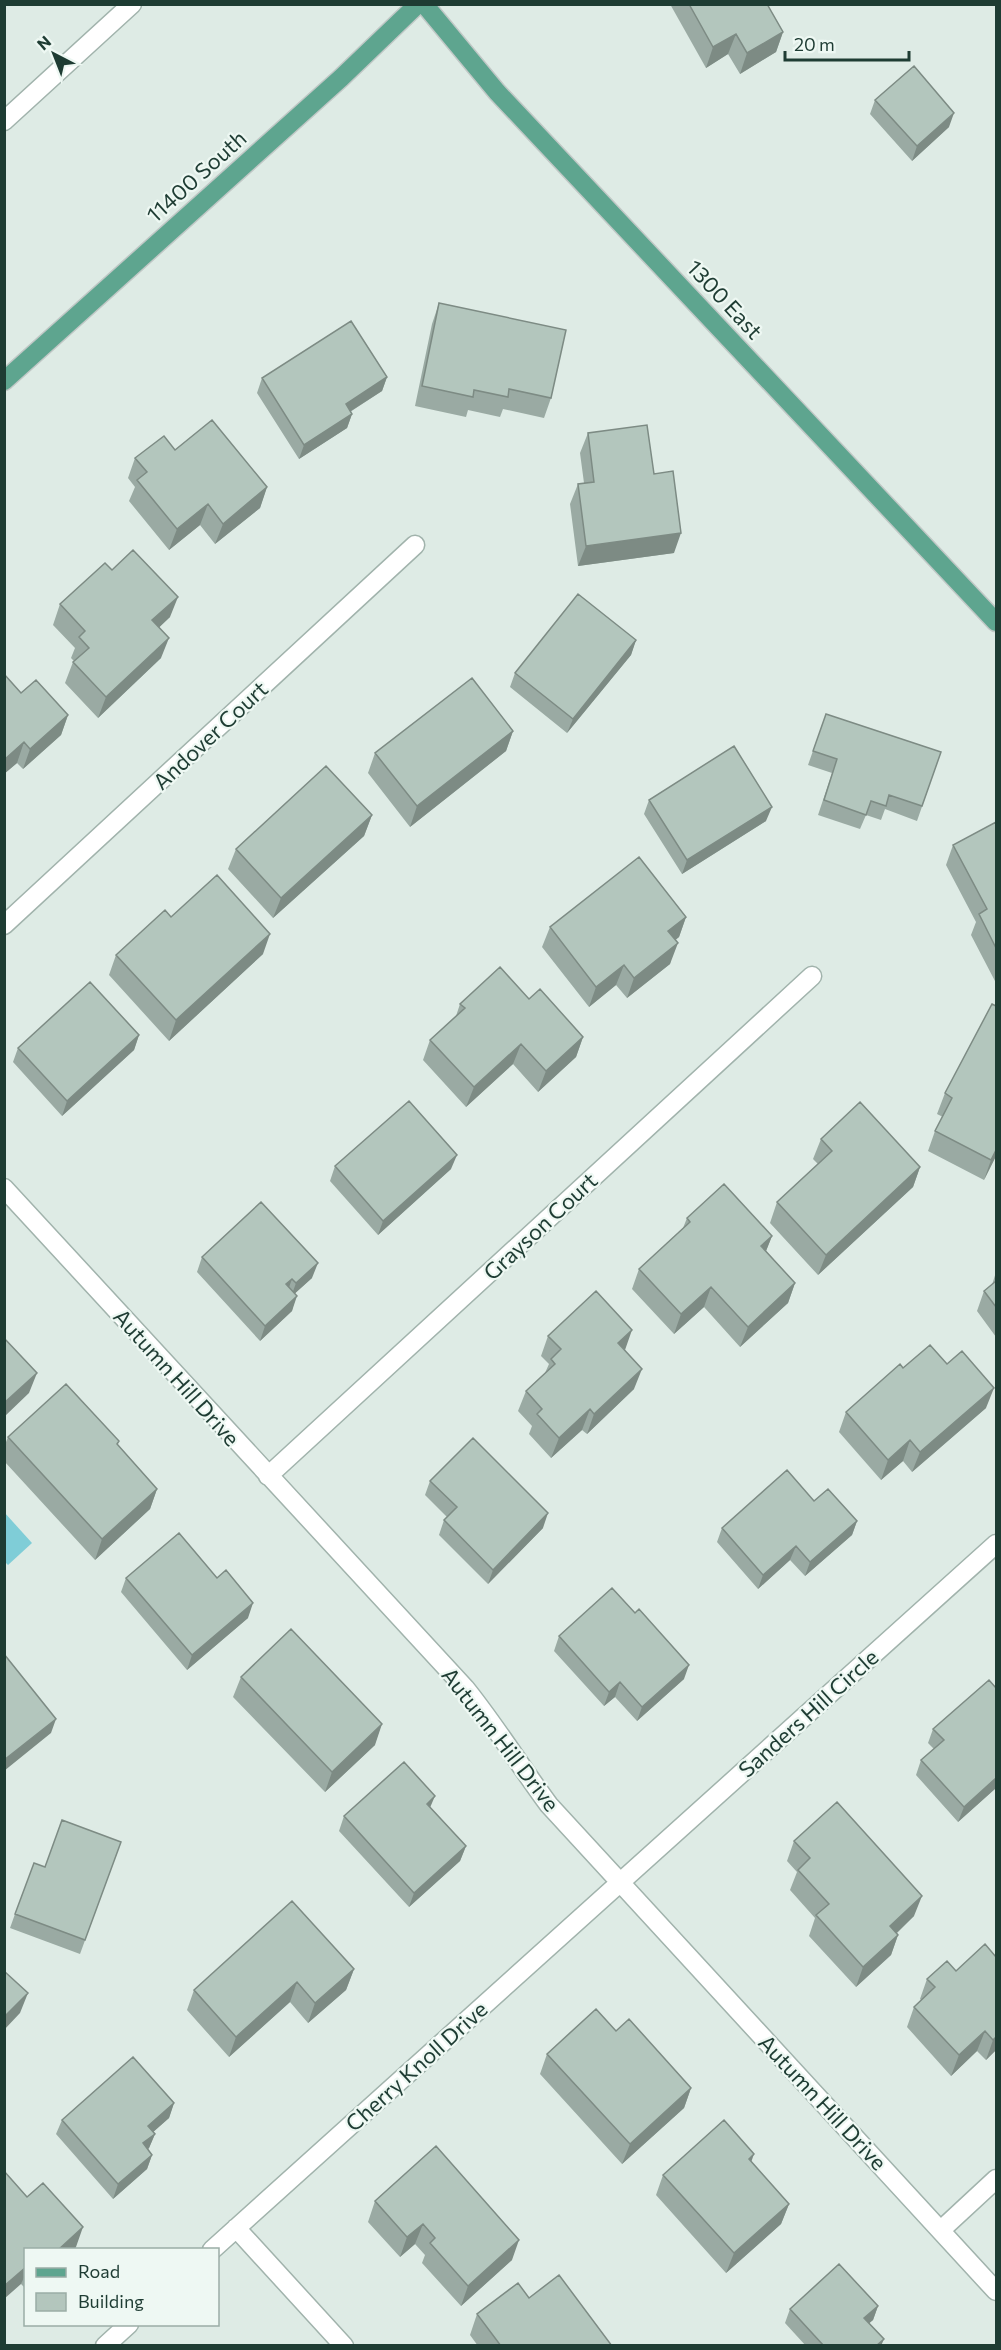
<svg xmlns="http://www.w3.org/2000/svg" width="1001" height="2350" viewBox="0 0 1001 2350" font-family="Commissioner,sans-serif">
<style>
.water{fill:#7fcdd7}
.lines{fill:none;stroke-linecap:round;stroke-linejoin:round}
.lane-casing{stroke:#a1b3ac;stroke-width:21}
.street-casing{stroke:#a1b3ac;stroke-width:21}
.primary-casing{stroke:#c0c8c6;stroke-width:21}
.lane{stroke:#fff;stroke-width:18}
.street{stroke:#fff;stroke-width:18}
.primary{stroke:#5ea58f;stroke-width:18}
.wall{fill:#9aaaa3}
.shaded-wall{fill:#7d8b84}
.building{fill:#b3c6bd;stroke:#7d8b84;stroke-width:1.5}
.labels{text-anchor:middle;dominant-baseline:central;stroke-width:4.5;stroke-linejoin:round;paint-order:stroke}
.street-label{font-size:22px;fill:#1e3c33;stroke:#eef8f3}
</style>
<rect width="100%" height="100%" fill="#deebe5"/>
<path class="water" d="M4 1512 32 1543 8 1565 5 1562Z"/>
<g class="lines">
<g class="lane-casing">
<path id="lane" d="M4 121 132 4"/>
</g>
<g class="street-casing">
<path id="street" d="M4 925 415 545
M4 1188 465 1688C495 1725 520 1766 549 1805L996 2291
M268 1476 812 976
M236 2228 344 2346
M941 2230 996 2179
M212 2250 996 1544
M105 2346 129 2324"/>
</g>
<g class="primary-casing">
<path id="primary" d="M424 4 497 92 996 622
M4 381 341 78 418 4"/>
</g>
<use href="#lane" class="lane"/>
<use href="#street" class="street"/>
<use href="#primary" class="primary"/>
</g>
<path class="wall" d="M670 4H767L783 32 776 52 740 74 728 54 706 68Z
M875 100 949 127 912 161 870 114Z
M439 303 551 398 544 418 503 409 500 417 468 410 466 417 415 406 432 324Z
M387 377 382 391 350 412 352 414 347 428 299 459 257 393 262 378Z
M588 433 674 553 578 566 570 504 578 484 584 483 580 453Z
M175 450 267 487 260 508 215 544 200 525 169 550 129 501 135 487 128 478 135 458Z
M112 570 170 617 159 627 161 658 98 718 65 683 73 662 74 661 71 658 75 648 53 625 60 604Z
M636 640 631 655 567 733 510 687 515 673Z
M4 674 21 693 68 715 61 735 23 769 17 763 4 774Z
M826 714 941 752 917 821 885 809 881 820 866 815 860 829 818 815 832 773 808 765Z
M513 731 506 751 410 827 368 773 375 753Z
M649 800 766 821 682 874 644 814Z
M372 815 364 836 273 918 228 869 236 849Z
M996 822V983L971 935 976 922 946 865 953 845Z
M171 917 263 954 169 1041 109 975 116 955Z
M686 917 679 937 675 940 670 964 627 998 616 985 589 1007 542 947 550 927Z
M529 999 583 1037 576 1057 538 1092 513 1064 466 1107 423 1060 430 1040 456 1016 460 1004Z
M996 1006V1156L984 1180 928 1151 935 1131 943 1117 937 1114 945 1093Z
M139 1035 134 1050 62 1116 13 1062 18 1048Z
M821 1139 920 1167 913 1187 818 1275 770 1223 777 1202 818 1164 813 1159Z
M335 1166 451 1169 378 1235 330 1181Z
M687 1218 772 1236 766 1251 795 1283 788 1303 740 1347 704 1307 674 1334 632 1289 639 1269 683 1228Z
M202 1257 312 1278 295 1293 292 1311 260 1341 197 1272Z
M996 1272V1337L977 1311 984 1291 992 1285Z
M548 1336 625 1350 634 1389 587 1434 582 1430 551 1458 529 1434 532 1426 518 1411 526 1391 545 1373 549 1364 541 1356Z
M903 1368 986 1408 912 1472 903 1461 881 1480 839 1432 846 1412Z
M8 1437 118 1445 157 1489 150 1509 95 1560 4 1461V1447Z
M430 1481 543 1528 488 1584 439 1535 444 1520 447 1517 425 1495Z
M814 1501 857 1521 852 1535 805 1576 790 1560 758 1589 717 1542 722 1528Z
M126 1578H217L248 1618 187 1670 121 1592Z
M559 1636 684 1679 637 1721 615 1697 604 1706 554 1651Z
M241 1677 375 1745 325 1792 233 1697Z
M996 1688V1788L958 1822 916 1775 921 1760 934 1749 928 1743 933 1729Z
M430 1807 466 1846 460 1861 409 1907 339 1831 344 1816Z
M794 1841 914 1916 897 1933 898 1935 891 1955 856 1987 809 1936 815 1918 790 1890 797 1872 787 1861Z
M121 1842 80 1954 10 1928 15 1914 45 1867Z
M985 1944 996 2050 986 2060 977 2051 951 2076 907 2027 914 2007 921 2000 920 1999 927 1979 956 1971Z
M354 1969 346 1990 308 2023 290 2002 229 2057 187 2010 194 1990Z
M616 2031 691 2088 684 2108 622 2164 540 2074 547 2054Z
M174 2103 169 2118 153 2132 155 2134 149 2148 148 2149 152 2155 147 2169 113 2199 56 2134 62 2120Z
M751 2163 789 2204 781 2224 726 2273 656 2195 663 2175Z
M27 2197 76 2247 73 2250H26V2289L21 2284Z
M375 2201 512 2260 461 2306 422 2263 425 2255 415 2244 400 2257 368 2222Z
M529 2298 612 2346H478L470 2335 477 2314Z
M878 2306 873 2320 869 2323 881 2346H806L785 2323 790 2309Z"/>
<path class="shaded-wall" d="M783 32 776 52 740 74 747 53Z
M736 34 728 54 706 68 713 47Z
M954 113 949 127 912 161 917 146Z
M387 377 382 391 340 418 346 404Z
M352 414 347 428 299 459 304 445Z
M267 487 260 508 215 544 223 524Z
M208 504 200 525 169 550 177 529Z
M681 533 674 553 578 566 586 546Z
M178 597 170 617 145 641 152 620Z
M169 638 161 658 98 718 106 697Z
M636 640 631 655 567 733 573 719Z
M68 715 61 735 23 769 30 749Z
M513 731 506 751 410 827 417 806Z
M24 742 17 763 4 774V760Z
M772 807 766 821 682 874 687 860Z
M372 815 364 836 273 918 281 898Z
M686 917 679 937 661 952 668 931Z
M270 934 263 954 169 1041 176 1020Z
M678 943 670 964 627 998 634 978Z
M624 965 616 985 589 1007 596 987Z
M139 1035 134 1050 62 1116 67 1101Z
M583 1037 576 1057 538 1092 546 1071Z
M521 1044 513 1064 466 1107 474 1087Z
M996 1150V1156L984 1180 991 1160Z
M457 1155 451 1169 378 1235 383 1221Z
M920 1167 913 1187 818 1275 826 1255Z
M772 1236 764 1256 761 1246Z
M318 1263 312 1278 291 1297 296 1283Z
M292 1279 287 1293 286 1284Z
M795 1283 788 1303 740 1347 748 1327Z
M711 1287 704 1307 674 1334 681 1314Z
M297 1296 292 1311 260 1341 265 1326Z
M632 1330 625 1350 618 1343Z
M642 1369 634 1389 587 1434 594 1414Z
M37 1373 29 1393 4 1417V1403Z
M994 1388 986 1408 912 1472 920 1452Z
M590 1409 582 1430 551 1458 559 1438Z
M910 1440 903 1461 881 1480 888 1460Z
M157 1489 150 1509 95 1560 102 1539Z
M548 1513 543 1528 488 1584 493 1570Z
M857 1521 852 1535 805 1576 810 1562Z
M796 1546 790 1560 758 1589 763 1575Z
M253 1603 248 1618 187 1670 192 1655Z
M689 1665 684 1679 637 1721 642 1707Z
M620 1682 615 1697 604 1706 609 1692Z
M56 1719 51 1733 4 1771V1760Z
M382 1724 375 1745 325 1792 332 1772Z
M996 1778V1788L958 1822 964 1807Z
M435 1796 429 1810 427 1804Z
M466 1846 460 1861 409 1907 414 1893Z
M922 1896 914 1916 883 1946 890 1926Z
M898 1935 891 1955 856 1987 863 1967Z
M354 1969 346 1990 308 2023 315 2003Z
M297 1982 290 2002 229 2057 236 2037Z
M28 1993 20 2013 4 2030V2017Z
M985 2031 977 2051 951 2076 959 2055Z
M996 2037V2050L986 2060 993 2040Z
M691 2088 684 2108 622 2164 630 2144Z
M174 2103 169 2118 143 2141 148 2126Z
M155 2134 149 2148 138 2158 143 2143Z
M754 2154 747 2174 749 2159Z
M152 2155 147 2169 113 2199 118 2184Z
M789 2204 781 2224 726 2273 734 2253Z
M423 2224 415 2244 400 2257 407 2237Z
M83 2227 76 2247 73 2250H58Z
M519 2240 512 2260 461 2306 468 2286Z
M26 2267V2273L21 2284 4 2299V2286Z
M878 2306 873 2320 859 2332 864 2318Z
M884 2339 881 2346H876Z"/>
<path class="building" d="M689 4H767L783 32 747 53 736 34 713 47Z
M914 66 954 113 917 146 875 100Z
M439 303 566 330 551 398 509 389 508 397 474 390 473 397 422 386Z
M351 321 387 377 346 404 352 414 304 445 262 378Z
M212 420 267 487 223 524 208 504 177 529 137 480 147 472 135 458 164 436 175 450Z
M647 425 654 474 673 471 681 533 586 546 578 484 594 482 588 433Z
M133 550 178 597 152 620 169 638 106 697 73 662 89 648 79 637 85 631 60 604 105 563 112 570Z
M578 594 636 640 573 719 515 673Z
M4 674 21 693 36 680 68 715 30 749 24 742 4 760Z
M472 678 513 731 417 806 375 753Z
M826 714 941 752 922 806 889 795 886 806 871 801 866 815 824 800 837 759 813 751Z
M734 746 772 807 687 860 649 800Z
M326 766 372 815 281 898 236 849Z
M996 822V948L979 914 987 909 953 845Z
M639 857 686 917 668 931 678 943 634 978 624 965 596 987 550 927Z
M217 875 270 934 176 1020 116 955 165 910 171 917Z
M500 967 529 999 540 989 583 1037 546 1071 521 1044 474 1087 430 1040 465 1008 460 1004Z
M90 982 139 1035 67 1101 18 1048Z
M992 1004 996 1006V1150L991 1160 935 1131 952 1098 945 1093Z
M409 1101 457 1155 383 1221 335 1166Z
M860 1102 920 1167 826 1255 777 1202 832 1151 821 1139Z
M724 1184 772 1236 761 1246 795 1283 748 1327 711 1287 681 1314 639 1269 690 1222 687 1218Z
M261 1202 318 1263 296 1283 292 1279 286 1284 297 1296 265 1326 202 1257Z
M996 1281V1307L984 1291Z
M596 1291 632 1330 618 1343 642 1369 594 1414 590 1409 559 1438 537 1414 542 1409 526 1391 555 1364 551 1359 561 1349 548 1336Z
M4 1338 37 1373 4 1403Z
M930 1345 947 1364 962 1351 994 1388 920 1452 910 1440 888 1460 846 1412 900 1364 903 1368Z
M66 1384 119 1441 117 1444 157 1489 102 1539 8 1437Z
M473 1438 548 1513 493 1570 444 1520 457 1507 430 1481Z
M787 1470 814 1501 828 1489 857 1521 810 1562 796 1546 763 1575 722 1528Z
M179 1533 217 1578 226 1570 253 1603 192 1655 126 1578Z
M612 1588 635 1613 639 1609 689 1665 642 1707 620 1682 609 1692 559 1636Z
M291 1629 382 1724 332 1772 241 1677Z
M4 1654 56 1719 4 1760Z
M989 1680 996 1688V1778L964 1807 921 1760 944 1740 933 1729Z
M404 1762 435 1796 427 1804 466 1846 414 1893 344 1816Z
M837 1802 922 1896 890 1926 898 1935 863 1967 816 1915 829 1904 798 1870 810 1858 794 1841Z
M62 1820 121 1842 85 1940 15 1914 34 1863 45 1867Z
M292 1901 354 1969 315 2003 297 1982 236 2037 194 1990Z
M985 1944 996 1957V2037L993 2040 985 2031 959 2055 914 2007 935 1987 927 1979 947 1961 956 1971Z
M4 1971 28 1993 4 2017Z
M596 2009 616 2031 629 2019 691 2088 630 2144 547 2054Z
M133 2057 174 2103 148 2126 155 2134 143 2143 152 2155 118 2184 62 2120Z
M724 2120 754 2154 749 2159 789 2204 734 2253 663 2175Z
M436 2146 519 2240 468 2286 430 2243 435 2238 423 2224 407 2237 375 2201Z
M4 2171 27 2197 43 2183 83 2227 58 2250H26V2267L4 2286Z
M839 2264 878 2306 864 2318 884 2339 876 2346H824L790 2309Z
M559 2275 612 2346H501L477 2314 518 2283 529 2298Z"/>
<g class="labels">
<g class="street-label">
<text transform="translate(196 176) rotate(-42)">11400 South</text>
<text transform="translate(725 299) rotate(47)">1300 East</text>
<text transform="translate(210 735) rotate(-43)">Andover Court</text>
<text transform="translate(540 1226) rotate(-43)">Grayson Court</text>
<text transform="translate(177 1377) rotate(48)">Autumn Hill Drive</text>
<text transform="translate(808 1713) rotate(-42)">Sanders Hill Circle</text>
<text transform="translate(501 1739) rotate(52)">Autumn Hill Drive</text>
<text transform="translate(416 2066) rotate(-42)">Cherry Knoll Drive</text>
<text transform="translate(823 2102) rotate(47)">Autumn Hill Drive</text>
</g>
</g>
<rect width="1001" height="2350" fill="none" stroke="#1e3c33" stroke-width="12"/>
<rect x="24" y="2248" width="195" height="78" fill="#eef8f3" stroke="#9bada6" stroke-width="1.5"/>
<rect x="36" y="2268" width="30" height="9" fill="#5ea58f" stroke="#9bada6" stroke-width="1.5"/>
<text x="78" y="2278" font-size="18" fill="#1e3c33">Road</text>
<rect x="36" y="2293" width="30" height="18" fill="#b3c6bd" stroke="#9bada6" stroke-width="1.5"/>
<text x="78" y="2308" font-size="18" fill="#1e3c33">Building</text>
<g transform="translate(54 54) rotate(318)" stroke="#eef8f3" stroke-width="4.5" paint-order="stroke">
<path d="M0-4.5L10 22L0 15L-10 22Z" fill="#1e3c33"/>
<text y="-9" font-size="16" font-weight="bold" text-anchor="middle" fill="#1e3c33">N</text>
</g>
<path d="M785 51v9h124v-9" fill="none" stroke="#1e3c33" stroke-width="3"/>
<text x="794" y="51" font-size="18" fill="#1e3c33" stroke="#eef8f3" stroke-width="4.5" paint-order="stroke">20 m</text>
</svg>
